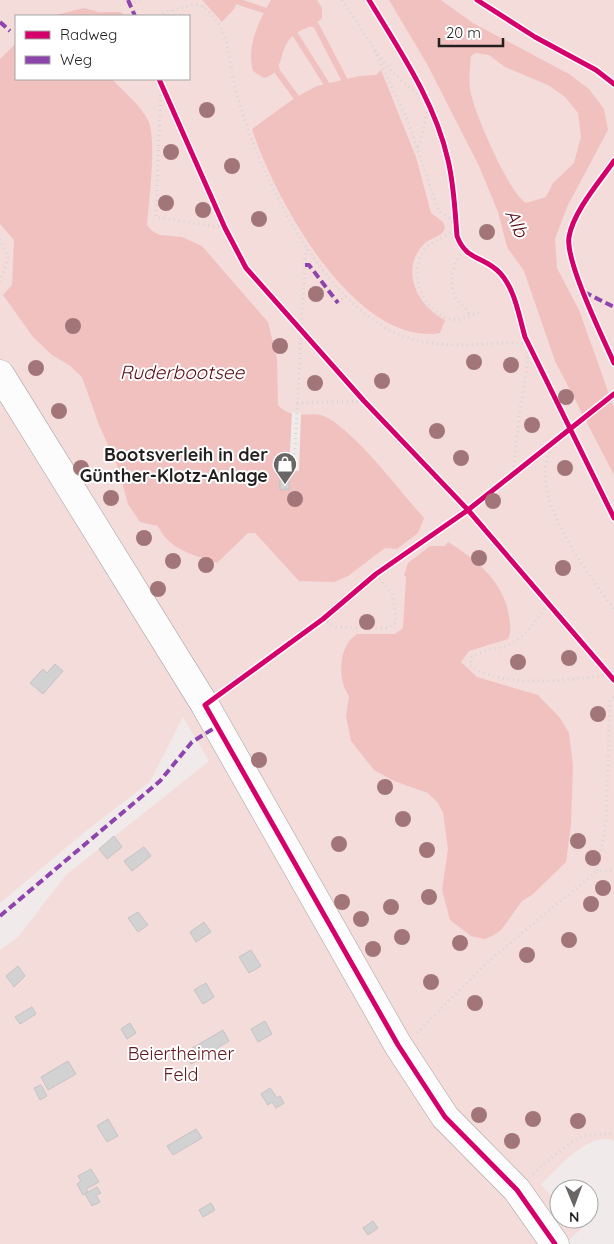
<svg xmlns="http://www.w3.org/2000/svg" width="614" height="1244" viewBox="0 0 614 1244" font-family="Quicksand,sans-serif">
<style>
.green{fill:#f4dcdb;fill-rule:evenodd}
.water{fill:#f1c1bf;fill-rule:evenodd}
.pier{fill:#f0eaea}
.lines{fill:none;stroke-linecap:round;stroke-linejoin:round}
.stream{stroke:#f1c1bf;stroke-width:6}
.building{fill:#d3d2d3;stroke:#c4c3c4}
.minor-casing{stroke:#a6a1a1;stroke-width:29}
.path{stroke:#d6d5d5;stroke-width:3;stroke-dasharray:1 4;stroke-linecap:butt}
.minor{stroke:#fdfcfc;stroke-width:28}
.quiet{stroke:#8e44ad;stroke-width:4;stroke-dasharray:8 4;stroke-linecap:butt}
.cycleway-casing{stroke:#fff;stroke-width:8}
.cycleway{stroke:#d6006c;stroke-width:5}
.tree{fill:#a27679}
.labels{text-anchor:middle;dominant-baseline:central;stroke-width:4;stroke-linejoin:round;paint-order:stroke}
.poi-label{font-size:18px;font-weight:bold;fill:#231f1f;stroke:#fff;text-anchor:end}
.park-label{font-size:18px;fill:#63171d;stroke:#fff}
.water-label{font-size:19px;font-style:italic;fill:#570a13;stroke:#fff}
</style>
<rect width="100%" height="100%" fill="#f0eaea"/>
<path class="green" d="M0 0H614V1141C590 1130 556 1170 541 1185L559 1203V1219H575L583 1227 565 1244H0V950L18 937 66 875 209 761 183 717 150 782 87 830 0 903ZM16 16H189V79H16Z"/>
<path class="water" d="M202 0H238L234 9 222 22Z
M271 0H317L322 8V18C313 28 298 28 289 40 279 53 283 74 264 78L253 71C246 46 259 21 271 0Z
M389 0H441L473 23 569 74 589 89 604 109 608 130 567 207 555 239 557 268 579 310 614 408V475L555 361 524 271 507 247 498 212 479 166 427 64ZM476 53 489 55 505 67 548 85 565 97 578 113 581 137 574 163 553 183 546 197 526 203C510 195 475 114 471 94 468 81 470 69 471 56Z
M84 8 99 12H120L125 16H51Z
M16 43V79H112C124 92 140 105 148 120 157 138 149 202 147 225L152 231 160 235 182 237 202 246 268 322 277 359 278 405C294 423 312 408 328 418 362 439 396 487 424 518L418 533 397 549 385 548 348 576 334 582 299 581 255 533H248L217 563C194 555 169 550 158 526L140 522 128 504 118 467 99 425 82 377 69 365 52 355 33 337 3 295 12 285 14 240 0 224V59Z
M381 70 416 157 431 213 443 222 445 227C443 237 432 237 425 243 398 269 418 307 445 320L440 333C354 347 274 197 252 129L296 97 317 86 359 76 376 75Z
M448 542C476 559 504 582 509 616 510 625 512 630 508 639L469 651 461 662 477 677 538 695 560 718 569 733 573 766 571 825 566 862 532 895 522 901 502 929 494 935 485 939 471 936 450 920 442 890 448 849 443 813 438 803 428 793 394 781 374 770 351 741 346 716 349 696C337 679 338 646 357 634H395L403 628 406 577 404 575 408 563 430 546H445Z"/>
<path class="pier" d="M292 412 301 413 299 471 289 470Z"/>
<g class="lines">
<path class="stream" d="M233 0 273 13
M309 23 316 25 344 79
M289 30 295 34 326 83
M275 63 277 71 296 97"/>
</g>
<path class="building" d="M280 480 289 481V489L280 490Z
M55 664 63 671 43 694 30 683 43 669 47 673Z
M114 836 122 847 107 859 99 849Z
M144 847 151 856 132 871 124 861Z
M138 912 148 925 138 932 128 918Z
M204 922 211 932 196 942 190 932Z
M251 950 261 966 249 973 239 957Z
M18 966 25 976 14 987 6 976Z
M206 983 214 997 203 1004 194 990Z
M32 1007 36 1014 20 1024 15 1017Z
M265 1021 272 1034 258 1042 251 1029Z
M130 1023 136 1033 127 1039 121 1029Z
M223 1030 229 1041 191 1064 184 1053Z
M68 1061 76 1074 48 1090 41 1077Z
M41 1085 47 1096 40 1100 34 1088Z
M270 1088 277 1098 280 1096 284 1103 276 1108 272 1102 268 1105 261 1094Z
M108 1119 118 1136 107 1142 97 1126Z
M196 1129 202 1138 173 1155 167 1146Z
M91 1169 99 1182 86 1189 88 1192 83 1195 77 1184 81 1181 78 1176Z
M97 1187 101 1193 96 1195 100 1202 92 1206 85 1194Z
M211 1203 215 1210 203 1217 199 1210Z
M373 1221 378 1228 368 1235 363 1228Z"/>
<g class="lines">
<g class="minor-casing">
<path id="minor" d="M0 374 205 705 398 1045 445 1117 517 1190 555 1244"/>
</g>
<path class="path" d="M342 0 372 45 407 119 438 209 451 219 456 226C448 238 434 239 425 249 406 274 424 316 455 320 464 320 471 314 480 312
M130 4 140 0
M203 7 208 0
M153 16 195 4C207 6 219 22 223 33 229 45 229 60 232 73 235 88 239 103 244 117 268 192 331 316 412 339 450 350 489 342 528 343L527 369 520 409 513 474
M375 50 392 72 429 104 420 144 417 147
M161 85 156 217 225 228
M0 239 8 258 0 282
M464 251C452 262 448 285 457 300 460 304 465 307 468 311L469 315
M338 303 346 296
M297 403 364 401
M552 442C549 452 545 463 545 472 544 516 589 575 614 609
M293 489 305 257 307 249
M548 605C536 620 523 640 505 646 493 650 480 650 471 658L470 666C508 690 568 679 611 675
M323 619 336 627 388 628 396 622 393 595 376 574
M614 697 610 701 606 823 597 871H614
M417 1033 491 959 597 871
M533 1174 563 1148 582 1136 614 1133"/>
<use href="#minor" class="minor"/>
<path class="quiet" d="M128 0 135 16
M0 22 10 31
M305 265H309L338 303
M584 292 614 307
M0 916 160 781 192 742 216 727"/>
<g class="cycleway-casing">
<path id="cycleway" d="M369 0C400 51 435 102 448 160 454 185 455 211 457 236 466 261 484 256 500 273 515 289 519 316 525 337L614 518
M477 0 535 37 596 70 614 84
M159 79 225 228 246 268 364 401 468 510 614 680
M614 161C600 181 573 212 569 237 565 261 603 338 614 363
M555 1244 517 1190 445 1117 398 1045 205 705 323 619 376 574 468 510 614 394"/>
</g>
<use href="#cycleway" class="cycleway"/>
</g>
<g class="tree">
<circle cx="207" cy="110" r="8"/>
<circle cx="171" cy="152" r="8"/>
<circle cx="232" cy="166" r="8"/>
<circle cx="166" cy="203" r="8"/>
<circle cx="203" cy="210" r="8"/>
<circle cx="259" cy="219" r="8"/>
<circle cx="487" cy="232" r="8"/>
<circle cx="316" cy="294" r="8"/>
<circle cx="73" cy="326" r="8"/>
<circle cx="280" cy="346" r="8"/>
<circle cx="474" cy="362" r="8"/>
<circle cx="511" cy="365" r="8"/>
<circle cx="36" cy="368" r="8"/>
<circle cx="382" cy="381" r="8"/>
<circle cx="315" cy="383" r="8"/>
<circle cx="566" cy="397" r="8"/>
<circle cx="59" cy="411" r="8"/>
<circle cx="532" cy="425" r="8"/>
<circle cx="437" cy="431" r="8"/>
<circle cx="461" cy="458" r="8"/>
<circle cx="81" cy="468" r="8"/>
<circle cx="565" cy="468" r="8"/>
<circle cx="111" cy="498" r="8"/>
<circle cx="295" cy="499" r="8"/>
<circle cx="493" cy="501" r="8"/>
<circle cx="144" cy="538" r="8"/>
<circle cx="479" cy="558" r="8"/>
<circle cx="173" cy="561" r="8"/>
<circle cx="206" cy="565" r="8"/>
<circle cx="563" cy="568" r="8"/>
<circle cx="158" cy="589" r="8"/>
<circle cx="367" cy="622" r="8"/>
<circle cx="569" cy="658" r="8"/>
<circle cx="518" cy="662" r="8"/>
<circle cx="598" cy="714" r="8"/>
<circle cx="259" cy="760" r="8"/>
<circle cx="385" cy="787" r="8"/>
<circle cx="403" cy="819" r="8"/>
<circle cx="578" cy="841" r="8"/>
<circle cx="339" cy="844" r="8"/>
<circle cx="427" cy="850" r="8"/>
<circle cx="593" cy="858" r="8"/>
<circle cx="603" cy="888" r="8"/>
<circle cx="429" cy="897" r="8"/>
<circle cx="342" cy="902" r="8"/>
<circle cx="591" cy="904" r="8"/>
<circle cx="391" cy="907" r="8"/>
<circle cx="361" cy="919" r="8"/>
<circle cx="402" cy="937" r="8"/>
<circle cx="569" cy="940" r="8"/>
<circle cx="460" cy="943" r="8"/>
<circle cx="373" cy="949" r="8"/>
<circle cx="527" cy="955" r="8"/>
<circle cx="431" cy="982" r="8"/>
<circle cx="475" cy="1003" r="8"/>
<circle cx="479" cy="1115" r="8"/>
<circle cx="533" cy="1119" r="8"/>
<circle cx="578" cy="1121" r="8"/>
<circle cx="512" cy="1141" r="8"/>
</g>
<defs>
<g id="shop-pin" transform="scale(1.25)"><path d="M0 17L-7.5 6A9.5 9.5 0 1 1 7.5 6Z" fill="#6b6666" stroke="#fff"/><path d="M-5-2.5h2.3a2.7 3.5 0 0 1 5.4 0H5L5.5 6h-11ZM-1.5-2.5h3a1.5 2.3 0 0 0-3 0Z" fill="#fff"/></g>
</defs>
<g fill-rule="evenodd">
<use href="#shop-pin" x="285" y="464"/>
</g>
<g class="labels">
<g class="poi-label">
<text x="268" y="454">Bootsverleih in der<tspan x="268" dy="21">Günther-Klotz-Anlage</tspan></text>
</g>
<g class="park-label">
<text x="181" y="1053">Beiertheimer<tspan x="181" dy="21">Feld</tspan></text>
</g>
<g class="water-label">
<text transform="translate(517 223) rotate(66)">Alb</text>
<text x="182" y="372">Ruderbootsee</text>
</g>
</g>
<rect x="15" y="15" width="175" height="65" fill="#ffffff" stroke="#a7a5a5"/>
<rect x="25" y="31" width="25" height="8" fill="#d6006c" stroke="#a7a5a5"/>
<text x="60" y="40" font-size="15" fill="#231f1f">Radweg</text>
<rect x="25" y="56" width="25" height="8" fill="#8e44ad" stroke="#a7a5a5"/>
<text x="60" y="65" font-size="15" fill="#231f1f">Weg</text>
<g transform="translate(574 1204) rotate(179)"><circle r="24" fill="#ffffff" stroke="#a7a5a5"/>
<path d="M0-4L9 19L0 12L-9 19Z" fill="#6b6666"/>
<text y="-8" font-size="14" font-weight="bold" text-anchor="middle" fill="#231f1f">N</text>
</g>
<path d="M439 38v8h64v-8" fill="none" stroke="#231f1f" stroke-width="2.5"/>
<text x="446" y="38" font-size="15" fill="#231f1f" stroke="#ffffff" stroke-width="4" paint-order="stroke">20 m</text>
</svg>
